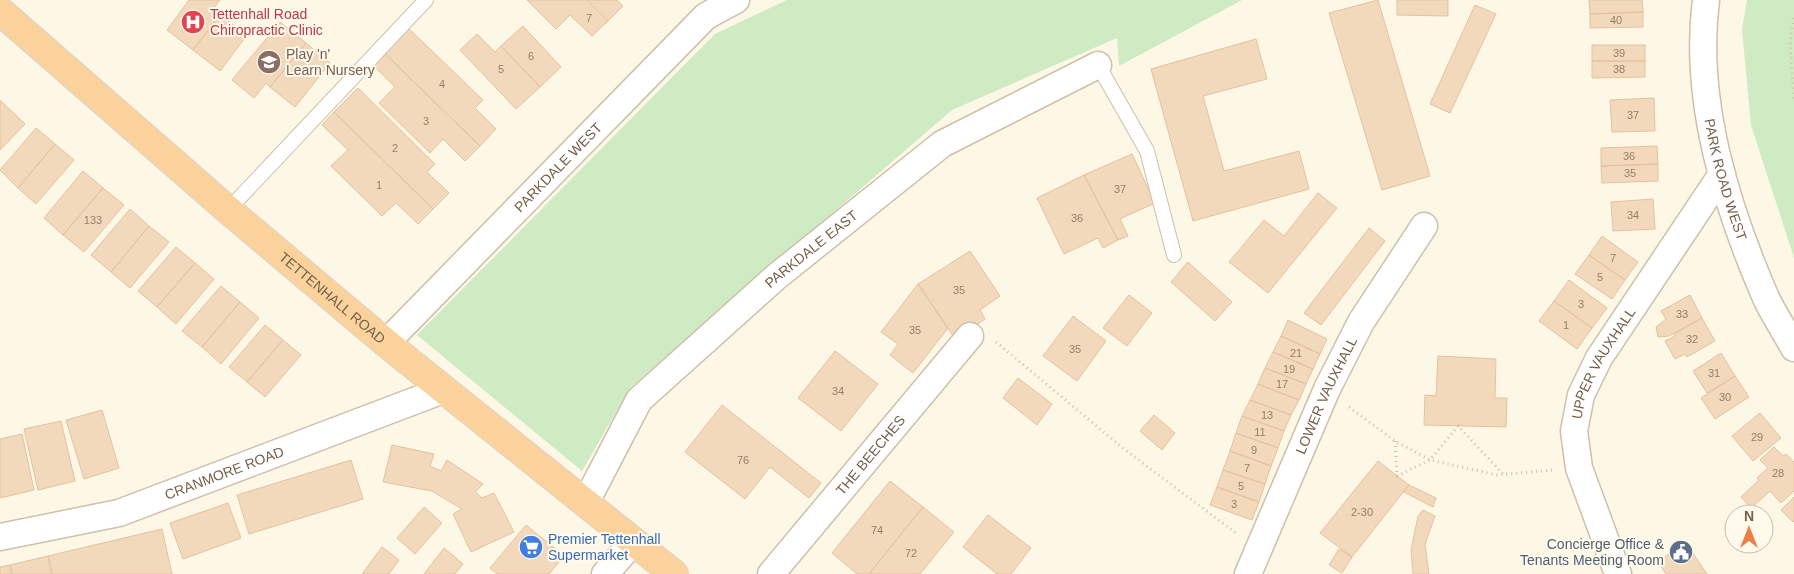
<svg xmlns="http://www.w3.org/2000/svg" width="1794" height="574" viewBox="0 0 1794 574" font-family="Helvetica,sans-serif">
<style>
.green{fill:#ceebc3}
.building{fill:#f3d9bc;stroke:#e6c19c}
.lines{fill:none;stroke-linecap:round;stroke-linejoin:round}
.service-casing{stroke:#cfbfab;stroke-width:16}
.minor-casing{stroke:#cfbfab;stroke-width:29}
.trunk-casing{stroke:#dcd5d0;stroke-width:30}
.path{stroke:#d8bc9f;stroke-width:3;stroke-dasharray:1 4;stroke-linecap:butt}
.service{stroke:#fff;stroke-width:14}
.minor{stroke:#fff;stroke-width:26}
.trunk{stroke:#fbd29c;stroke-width:28}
.labels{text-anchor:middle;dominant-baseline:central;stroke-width:4;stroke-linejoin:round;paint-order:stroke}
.number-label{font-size:11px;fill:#967e66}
.health-label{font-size:14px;fill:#be3a42;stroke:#fffaec;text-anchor:start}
.education-label{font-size:14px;fill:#785e54;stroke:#fffaec;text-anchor:start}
.street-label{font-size:14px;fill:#775f49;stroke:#fffaec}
.shop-label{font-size:14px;fill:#366cbe;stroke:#fffaec;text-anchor:start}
.service-label{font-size:14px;fill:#4e5e75;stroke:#fffaec;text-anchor:end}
</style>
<rect width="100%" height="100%" fill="#fdf7e5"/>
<path class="green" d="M787 0H1242L1119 66 1117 38 952 110 630 388 582 471 417 335 715 34Z
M1747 0H1794V258L1751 125 1742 29Z"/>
<path class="building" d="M189 0H220L213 9 220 15 193 50 167 30Z
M527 0H587L608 21 592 36 570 15 556 29Z
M587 0H617L623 6 608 21Z
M1378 0 1430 176 1382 190 1329 13Z
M1397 0H1448V16L1397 15Z
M1589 0H1642L1643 12 1590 14Z
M1475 5 1496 14 1450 113 1430 104Z
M1643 12V27L1590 28V14Z
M220 15 247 35 220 71 193 50Z
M280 22 306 43 270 87 266 83 254 98 232 80Z
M405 25 483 100 475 108 496 129 480 146 381 50Z
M523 26 561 67 540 87 501 46Z
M477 34 495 52 501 46 540 87 516 109 460 50Z
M1256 39 1267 79 1203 96 1224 171 1299 151 1309 189 1193 221 1151 69Z
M306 43 330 63 295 107 270 87Z
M1592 45H1645V61H1592Z
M381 50 480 146 465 161 443 139 430 153 379 103 395 87 369 61Z
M1592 61H1645V77L1592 78Z
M358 88 435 164 427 172 449 193 433 209 334 112Z
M1654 98 1655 131 1612 132 1610 100Z
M0 100 25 124 0 150Z
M334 112 433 209 418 224 396 203 382 216 331 166 348 150 322 125Z
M36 128 55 144 18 188 0 170Z
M55 144 74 160 36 204 18 188Z
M1657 146 1658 164 1601 166V148Z
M1132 154 1155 203 1120 219 1128 236 1118 240 1084 175Z
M1658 164V181L1602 183 1601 166Z
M83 171 103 188 63 235 44 218Z
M1084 175 1118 240 1103 248 1098 238 1064 254 1037 198Z
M103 188 124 205 84 252 63 235Z
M1318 193 1337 208 1268 293 1229 262 1264 220 1284 236Z
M1653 199 1655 229 1613 231 1611 202Z
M130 209 149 226 111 272 91 255Z
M149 226 169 242 130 288 111 272Z
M1369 228 1385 241 1321 325 1304 313Z
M1602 236 1638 262 1625 280 1589 255Z
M176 247 195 263 157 307 138 291Z
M970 251 1000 296 980 310 985 319 955 339 918 284Z
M1589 255 1625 280 1612 299 1575 274Z
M1188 262 1232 302 1215 321 1171 282Z
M195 263 214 279 176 324 157 307Z
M1569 280 1607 308 1592 328 1554 301Z
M918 284 948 328 913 373 890 355 898 344 881 332Z
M221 286 240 302 202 347 182 331Z
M1129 295 1152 313 1127 346 1103 328Z
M1690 295 1702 318 1669 336 1658 337 1656 327 1666 319 1661 311Z
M1554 301 1592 328 1577 349 1539 321Z
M240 302 259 318 221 364 202 347Z
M1073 316 1106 341 1077 381 1043 356Z
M1702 318 1715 341 1687 357 1685 354 1675 359 1665 341 1675 336 1674 334Z
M1288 320 1327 339 1320 354 1281 336Z
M265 325 283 340 247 382 229 367Z
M1281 336 1320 354 1313 369 1273 352Z
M283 340 301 355 265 397 247 382Z
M835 351 878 384 841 431 798 398Z
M1273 352 1313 369 1306 384 1265 368Z
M1721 353 1735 376 1707 393 1693 371Z
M1438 356 1496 359 1495 398H1507L1506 427 1424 425 1425 395 1436 396Z
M1265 368 1306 384 1299 400 1258 384Z
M1735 376 1749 397 1715 419 1701 398Z
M1018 378 1052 404 1037 425 1003 398Z
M1258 384 1299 400 1291 415 1250 400Z
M1250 400 1291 415 1284 431 1242 416Z
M722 405 821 483 809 498 770 467 745 499 685 452Z
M102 410 119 468 84 479 66 420Z
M1760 413 1781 438 1753 461 1732 436Z
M1154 415 1175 433 1162 450 1140 431Z
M1242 416 1284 431 1278 448 1236 433Z
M61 421 75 481 38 490 24 429Z
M1236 433 1278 448 1271 466 1230 451Z
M22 434 34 490 0 498V439Z
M392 445 434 454 430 466 441 471 447 460 483 484 475 492 482 498 494 493 514 532 471 552 453 514 462 509 432 491 383 482Z
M1774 447 1783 456 1786 454 1794 462V491L1781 503 1770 491 1751 508 1741 497 1759 480 1757 478 1768 468 1760 460Z
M1230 451 1271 466 1265 484 1223 470Z
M351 460 363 499 249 534 237 495Z
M1378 461 1409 485 1352 557 1320 533Z
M1223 470 1265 484 1259 502 1217 487Z
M890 481 923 507 869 574H857L832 553Z
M1409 485 1436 498 1433 507 1404 492Z
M1217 487 1259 502 1252 520 1210 505Z
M1794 497V521L1793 522 1781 510Z
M228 503 241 538 183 559 170 523Z
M424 507 442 523 415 554 397 538Z
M923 507 954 532 920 574H869Z
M1423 510 1435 516 1425 544 1429 574H1413L1411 550 1418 516Z
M988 515 1031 548 1011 574H997L963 547Z
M526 525 564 556 549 574H497L490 568Z
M162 529 172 574H52L48 556Z
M1685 542 1707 574H1666L1658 562Z
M382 547 399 560 389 574H362Z
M444 548 463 564 455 574H424Z
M1339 549 1352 557 1342 573 1329 565Z
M48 556 52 574H12L10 565Z
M10 565 12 574H0V567Z"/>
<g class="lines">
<g class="service-casing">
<path id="service" d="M1098 65 1147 151 1174 255
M228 210 426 0"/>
</g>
<g class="minor-casing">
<g id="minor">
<path id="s1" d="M1706 0C1693 100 1726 206 1766 298 1774 315 1785 331 1794 348"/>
<path id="s2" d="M386 343 706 16 736 0"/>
<path id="s3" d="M586 502 639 400 776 277 942 144 1098 65"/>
<path id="s4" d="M0 537 119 513 443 390"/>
<path d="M605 574 633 542"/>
<path id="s5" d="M771 574 970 336"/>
<path id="s6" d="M1248 574 1327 389 1361 322 1424 226"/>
<path id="s7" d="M1618 574 1579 468 1574 431 1581 395 1599 358 1722 174"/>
</g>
</g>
<g class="trunk-casing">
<g id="trunk">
<path id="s8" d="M0 11 228 210 386 343 674 574"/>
</g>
</g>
<path class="path" d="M1794 18 1790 41 1794 100
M996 342 1124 449 1237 534
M1349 407 1395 441 1430 460 1497 475 1552 470
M1395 441 1397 476 1430 460 1458 426 1504 475"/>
<use href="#service" class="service"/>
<use href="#minor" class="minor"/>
<use href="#trunk" class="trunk"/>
</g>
<defs>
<g id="hospital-disc" transform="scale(1.25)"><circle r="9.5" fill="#e0444e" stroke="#fffaec"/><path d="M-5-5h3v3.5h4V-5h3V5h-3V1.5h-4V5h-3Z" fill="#fff"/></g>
<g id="school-disc" transform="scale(1.25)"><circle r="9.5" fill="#8d6e63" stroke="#fffaec"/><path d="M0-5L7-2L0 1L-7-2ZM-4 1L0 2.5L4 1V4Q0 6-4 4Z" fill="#fff"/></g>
<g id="supermarket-disc" transform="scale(1.25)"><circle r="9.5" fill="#3f7fe0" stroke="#fffaec"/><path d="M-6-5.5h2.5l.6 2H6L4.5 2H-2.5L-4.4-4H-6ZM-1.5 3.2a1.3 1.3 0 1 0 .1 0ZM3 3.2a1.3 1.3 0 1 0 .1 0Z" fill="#fff"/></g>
<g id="civic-disc" transform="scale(1.25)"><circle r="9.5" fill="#5c6f8a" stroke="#fffaec"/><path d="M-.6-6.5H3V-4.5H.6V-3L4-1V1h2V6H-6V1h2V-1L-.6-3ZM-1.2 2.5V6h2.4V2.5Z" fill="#fff"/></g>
</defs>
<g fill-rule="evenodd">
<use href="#hospital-disc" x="193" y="22"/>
<use href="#school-disc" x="269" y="62"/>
<use href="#supermarket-disc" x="531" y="547"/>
<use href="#civic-disc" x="1681" y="552"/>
</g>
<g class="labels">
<g class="number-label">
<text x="589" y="18">7</text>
<text x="1616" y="20">40</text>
<text x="1619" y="53">39</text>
<text x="531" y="56">6</text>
<text x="501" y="69">5</text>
<text x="1619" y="69">38</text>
<text x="442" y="84">4</text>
<text x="1633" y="115">37</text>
<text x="426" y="121">3</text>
<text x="395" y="148">2</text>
<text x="1629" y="156">36</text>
<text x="1630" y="173">35</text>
<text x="379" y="185">1</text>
<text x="1120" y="189">37</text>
<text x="1633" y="215">34</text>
<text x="1077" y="218">36</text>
<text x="93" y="220">133</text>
<text x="1613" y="258">7</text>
<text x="1600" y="277">5</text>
<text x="959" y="290">35</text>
<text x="1581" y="304">3</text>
<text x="1682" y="314">33</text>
<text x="1566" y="325">1</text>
<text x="915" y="330">35</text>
<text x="1692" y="339">32</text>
<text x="1075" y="349">35</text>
<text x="1296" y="353">21</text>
<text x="1289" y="369">19</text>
<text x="1714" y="373">31</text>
<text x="1282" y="384">17</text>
<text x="838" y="391">34</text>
<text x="1725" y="397">30</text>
<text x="1267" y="415">13</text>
<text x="1260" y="432">11</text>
<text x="1757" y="437">29</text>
<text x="1254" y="450">9</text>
<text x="743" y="460">76</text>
<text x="1247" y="468">7</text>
<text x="1778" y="473">28</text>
<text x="1241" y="486">5</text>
<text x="1234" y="504">3</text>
<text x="1362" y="512">2-30</text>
<text x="877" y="530">74</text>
<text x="911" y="553">72</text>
</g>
<g class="health-label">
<text x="210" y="14">Tettenhall Road<tspan x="210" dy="16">Chiropractic Clinic</tspan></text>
</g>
<g class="education-label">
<text x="286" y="54">Play 'n'<tspan x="286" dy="16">Learn Nursery</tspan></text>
</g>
<g class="street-label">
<text stroke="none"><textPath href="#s2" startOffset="246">PARKDALE WEST</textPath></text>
<text stroke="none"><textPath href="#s1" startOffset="182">PARK ROAD WEST</textPath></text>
<text stroke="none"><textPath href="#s3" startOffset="344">PARKDALE EAST</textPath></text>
<text stroke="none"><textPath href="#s8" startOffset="439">TETTENHALL ROAD</textPath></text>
<text stroke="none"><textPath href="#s7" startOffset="225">UPPER VAUXHALL</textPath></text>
<text stroke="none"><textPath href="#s6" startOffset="195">LOWER VAUXHALL</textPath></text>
<text stroke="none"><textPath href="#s5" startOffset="155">THE BEECHES</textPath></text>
<text stroke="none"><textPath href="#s4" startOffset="234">CRANMORE ROAD</textPath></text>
</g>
<g class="shop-label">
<text x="548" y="539">Premier Tettenhall<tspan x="548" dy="16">Supermarket</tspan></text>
</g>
<g class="service-label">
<text x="1664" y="544">Concierge Office &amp;<tspan x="1664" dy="16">Tenants Meeting Room</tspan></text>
</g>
</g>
<g transform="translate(1749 529)"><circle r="24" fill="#fffaec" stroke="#c9bcab"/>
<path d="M0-4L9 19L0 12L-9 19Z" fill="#ea7f47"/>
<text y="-8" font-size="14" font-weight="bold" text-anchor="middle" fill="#775f49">N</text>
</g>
</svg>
